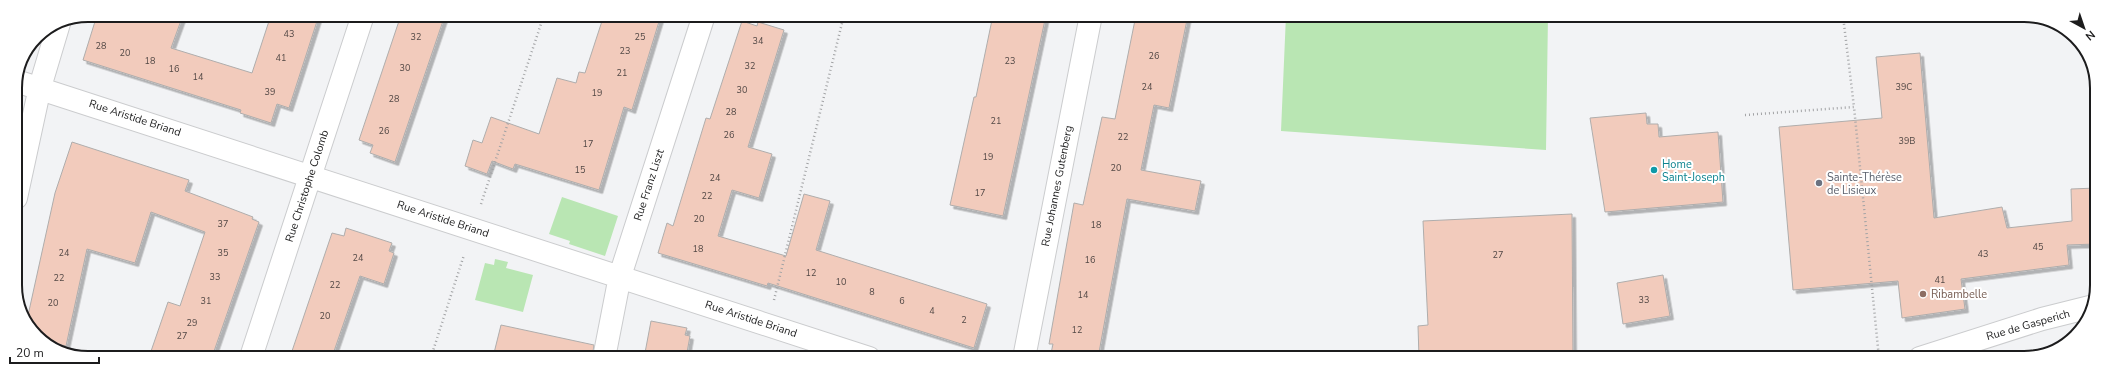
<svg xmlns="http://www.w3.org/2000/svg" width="2112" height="373" viewBox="0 0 2112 373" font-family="'Nunito Sans',sans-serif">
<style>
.green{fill:#b9e6b3}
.building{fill:#f2cbbc;stroke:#afadac;filter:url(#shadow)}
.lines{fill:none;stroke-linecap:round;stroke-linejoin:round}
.street-casing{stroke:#cbccce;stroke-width:24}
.secondary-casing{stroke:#cbccce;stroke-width:24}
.path{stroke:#a2a3a5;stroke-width:2.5;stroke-dasharray:1 3;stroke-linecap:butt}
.street{stroke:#fff;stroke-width:22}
.secondary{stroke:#fff;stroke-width:22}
.culture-dot{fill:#0f9aa8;stroke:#fff;stroke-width:1.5}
.worship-dot{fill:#6b7280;stroke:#fff;stroke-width:1.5}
.education-dot{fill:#8d6e63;stroke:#fff;stroke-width:1.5}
.labels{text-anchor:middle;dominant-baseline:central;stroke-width:4;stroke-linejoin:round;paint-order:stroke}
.number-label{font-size:9px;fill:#524845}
.street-label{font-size:11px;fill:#1c1c1d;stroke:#fff}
.culture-label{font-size:11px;fill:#0d838f;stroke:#fff;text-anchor:start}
.worship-label{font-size:11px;fill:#5b616d;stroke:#fff;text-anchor:start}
.education-label{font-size:11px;fill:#785e54;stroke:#fff;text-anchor:start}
.rim{fill:none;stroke:#1c1c1d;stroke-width:2}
</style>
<defs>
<filter id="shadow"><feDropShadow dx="3.5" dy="3.5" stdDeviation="0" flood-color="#0004"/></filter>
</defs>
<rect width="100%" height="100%" fill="#f2f3f5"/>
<path class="green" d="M1286 15H1548L1546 150 1281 131Z
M562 197 618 216 605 256 569 244 570 241 549 234Z
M495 259 508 262 506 268 533 275 523 312 475 300 485 263 494 265Z"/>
<path class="building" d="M97 15H183L171 48 252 73 271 15H319L289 108 277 104 271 123 240 113 241 110 83 60Z
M401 15H445L395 162 370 153 373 145 359 140Z
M604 15H661L632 110 624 107 599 190 515 164 513 169 492 161 487 174 465 166 473 140 482 143 491 117 539 134 557 78 576 83 579 72 585 73Z
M993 15H1046L1003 216 950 205 974 97H976Z
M1136 15H1188L1169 108 1154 105 1141 170 1201 181 1195 211 1127 199 1098 358H1050L1053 344H1049L1074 203 1083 205 1102 117 1115 119Z
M742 21 757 26 758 22 784 30 748 147 772 154 759 198 732 190 718 236 786 256 804 194 830 201 816 250 987 304 974 348 768 283 767 286 658 253 667 223 673 226 706 118 710 119Z
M1920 53 1934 218 2002 207 2007 228 2072 221 2071 189 2096 188V244L2067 245 2069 265 1961 279 1965 309 1902 318 1898 281 1793 290 1779 127 1882 118 1876 57Z
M1646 113 1647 124H1658L1659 137 1718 132 1723 202 1605 212 1590 118Z
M72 142 189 180 185 191 253 217 252 219 259 222 212 357H149L168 302 180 306 205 232 151 212 135 263 87 249 66 346 40 340 27 320 55 193Z
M1572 214 1573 358H1419L1418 326 1428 325 1423 221Z
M346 228 392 243 389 251 394 253 384 284 360 276 332 357H290L332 233 344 236Z
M1663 275 1670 316 1623 324 1617 283Z
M651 321 687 328 685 335 690 336 686 358H644Z
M501 325 594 345 592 358 513 357 494 353Z"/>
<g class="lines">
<g class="street-casing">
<path id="street" d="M16 81 869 358
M16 198 40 87 60 20
M251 357 363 15
M604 358 620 276 704 15
M1024 358 1091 15"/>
</g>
<g class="secondary-casing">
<path id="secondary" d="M1920 358 2042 319 2090 307"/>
</g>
<path class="path" d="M1843 16 1854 107
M1745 115 1854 107 1879 358
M481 204 544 15
M774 300 844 15
M431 357 464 255
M761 358 762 352"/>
<use href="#street" class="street"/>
<use href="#secondary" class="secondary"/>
</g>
<circle class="culture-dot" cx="1654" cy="170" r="4"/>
<circle class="worship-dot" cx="1819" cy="183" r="4"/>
<circle class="education-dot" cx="1923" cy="294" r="4"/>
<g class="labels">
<g class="number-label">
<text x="289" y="34">43</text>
<text x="416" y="37">32</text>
<text x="640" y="37">25</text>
<text x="758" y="41">34</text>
<text x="101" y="46">28</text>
<text x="625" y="51">23</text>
<text x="125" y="53">20</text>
<text x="1154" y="56">26</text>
<text x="281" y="58">41</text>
<text x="150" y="61">18</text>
<text x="1010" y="61">23</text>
<text x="750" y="66">32</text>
<text x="405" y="68">30</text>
<text x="174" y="69">16</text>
<text x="622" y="73">21</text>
<text x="198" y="77">14</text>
<text x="1147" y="87">24</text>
<text x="1904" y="87">39C</text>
<text x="742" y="90">30</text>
<text x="270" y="92">39</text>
<text x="597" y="93">19</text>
<text x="394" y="99">28</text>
<text x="731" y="112">28</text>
<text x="996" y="121">21</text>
<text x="384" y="131">26</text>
<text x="729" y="135">26</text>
<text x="1123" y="137">22</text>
<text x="1907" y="141">39B</text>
<text x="588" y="144">17</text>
<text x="988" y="157">19</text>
<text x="1116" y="168">20</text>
<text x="580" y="170">15</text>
<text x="715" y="178">24</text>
<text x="980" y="193">17</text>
<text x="707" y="196">22</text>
<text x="699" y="219">20</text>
<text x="223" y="224">37</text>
<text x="1096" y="225">18</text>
<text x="2038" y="247">45</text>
<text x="698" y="249">18</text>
<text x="64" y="253">24</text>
<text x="223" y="253">35</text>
<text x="1983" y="254">43</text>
<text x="1498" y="255">27</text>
<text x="358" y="258">24</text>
<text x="1090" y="260">16</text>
<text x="811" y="273">12</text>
<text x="215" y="277">33</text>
<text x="59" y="278">22</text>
<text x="1940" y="280">41</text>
<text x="841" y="282">10</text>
<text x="335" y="285">22</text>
<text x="872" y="292">8</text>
<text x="1083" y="295">14</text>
<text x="1644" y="300">33</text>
<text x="206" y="301">31</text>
<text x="902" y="301">6</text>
<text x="53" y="303">20</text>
<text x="932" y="311">4</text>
<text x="325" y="316">20</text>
<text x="964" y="320">2</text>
<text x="192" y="323">29</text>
<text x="1077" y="330">12</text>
<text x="182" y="336">27</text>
</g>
<g class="street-label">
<text transform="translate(135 118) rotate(18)">Rue Aristide Briand</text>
<text transform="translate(649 185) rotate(-72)">Rue Franz Liszt</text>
<text transform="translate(307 186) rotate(-72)">Rue Christophe Colomb</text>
<text transform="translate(1057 186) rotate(-79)">Rue Johannes Gutenberg</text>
<text transform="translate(443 219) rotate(18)">Rue Aristide Briand</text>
<text transform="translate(751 319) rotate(18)">Rue Aristide Briand</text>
<text transform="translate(2028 325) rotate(-16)">Rue de Gasperich</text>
</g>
<g class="culture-label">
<text x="1662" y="164">Home<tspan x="1662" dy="13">Saint-Joseph</tspan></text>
</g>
<g class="worship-label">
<text x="1827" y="177">Sainte-Thérèse<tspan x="1827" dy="13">de Lisieux</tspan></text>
</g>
<g class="education-label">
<text x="1931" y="294">Ribambelle</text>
</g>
</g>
<path d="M0 0H2112V373H0ZM88 22H2024A66 66 0 0 1 2090 88V285A66 66 0 0 1 2024 351H88A66 66 0 0 1 22 285V88A66 66 0 0 1 88 22Z" fill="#fff" fill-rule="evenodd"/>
<path class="rim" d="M88 22H2024A66 66 0 0 1 2090 88V285A66 66 0 0 1 2024 351H88A66 66 0 0 1 22 285V88A66 66 0 0 1 88 22Z"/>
<g transform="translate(2084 28) rotate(140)" stroke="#ffffff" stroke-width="3" paint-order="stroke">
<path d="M0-3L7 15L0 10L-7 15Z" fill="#1c1c1d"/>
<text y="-6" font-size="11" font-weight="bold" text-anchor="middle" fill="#1c1c1d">N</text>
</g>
<path d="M10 357v6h89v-6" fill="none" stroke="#1c1c1d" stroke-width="2"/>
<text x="16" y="357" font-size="12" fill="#1c1c1d" stroke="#ffffff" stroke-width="3" paint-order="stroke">20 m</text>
</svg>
